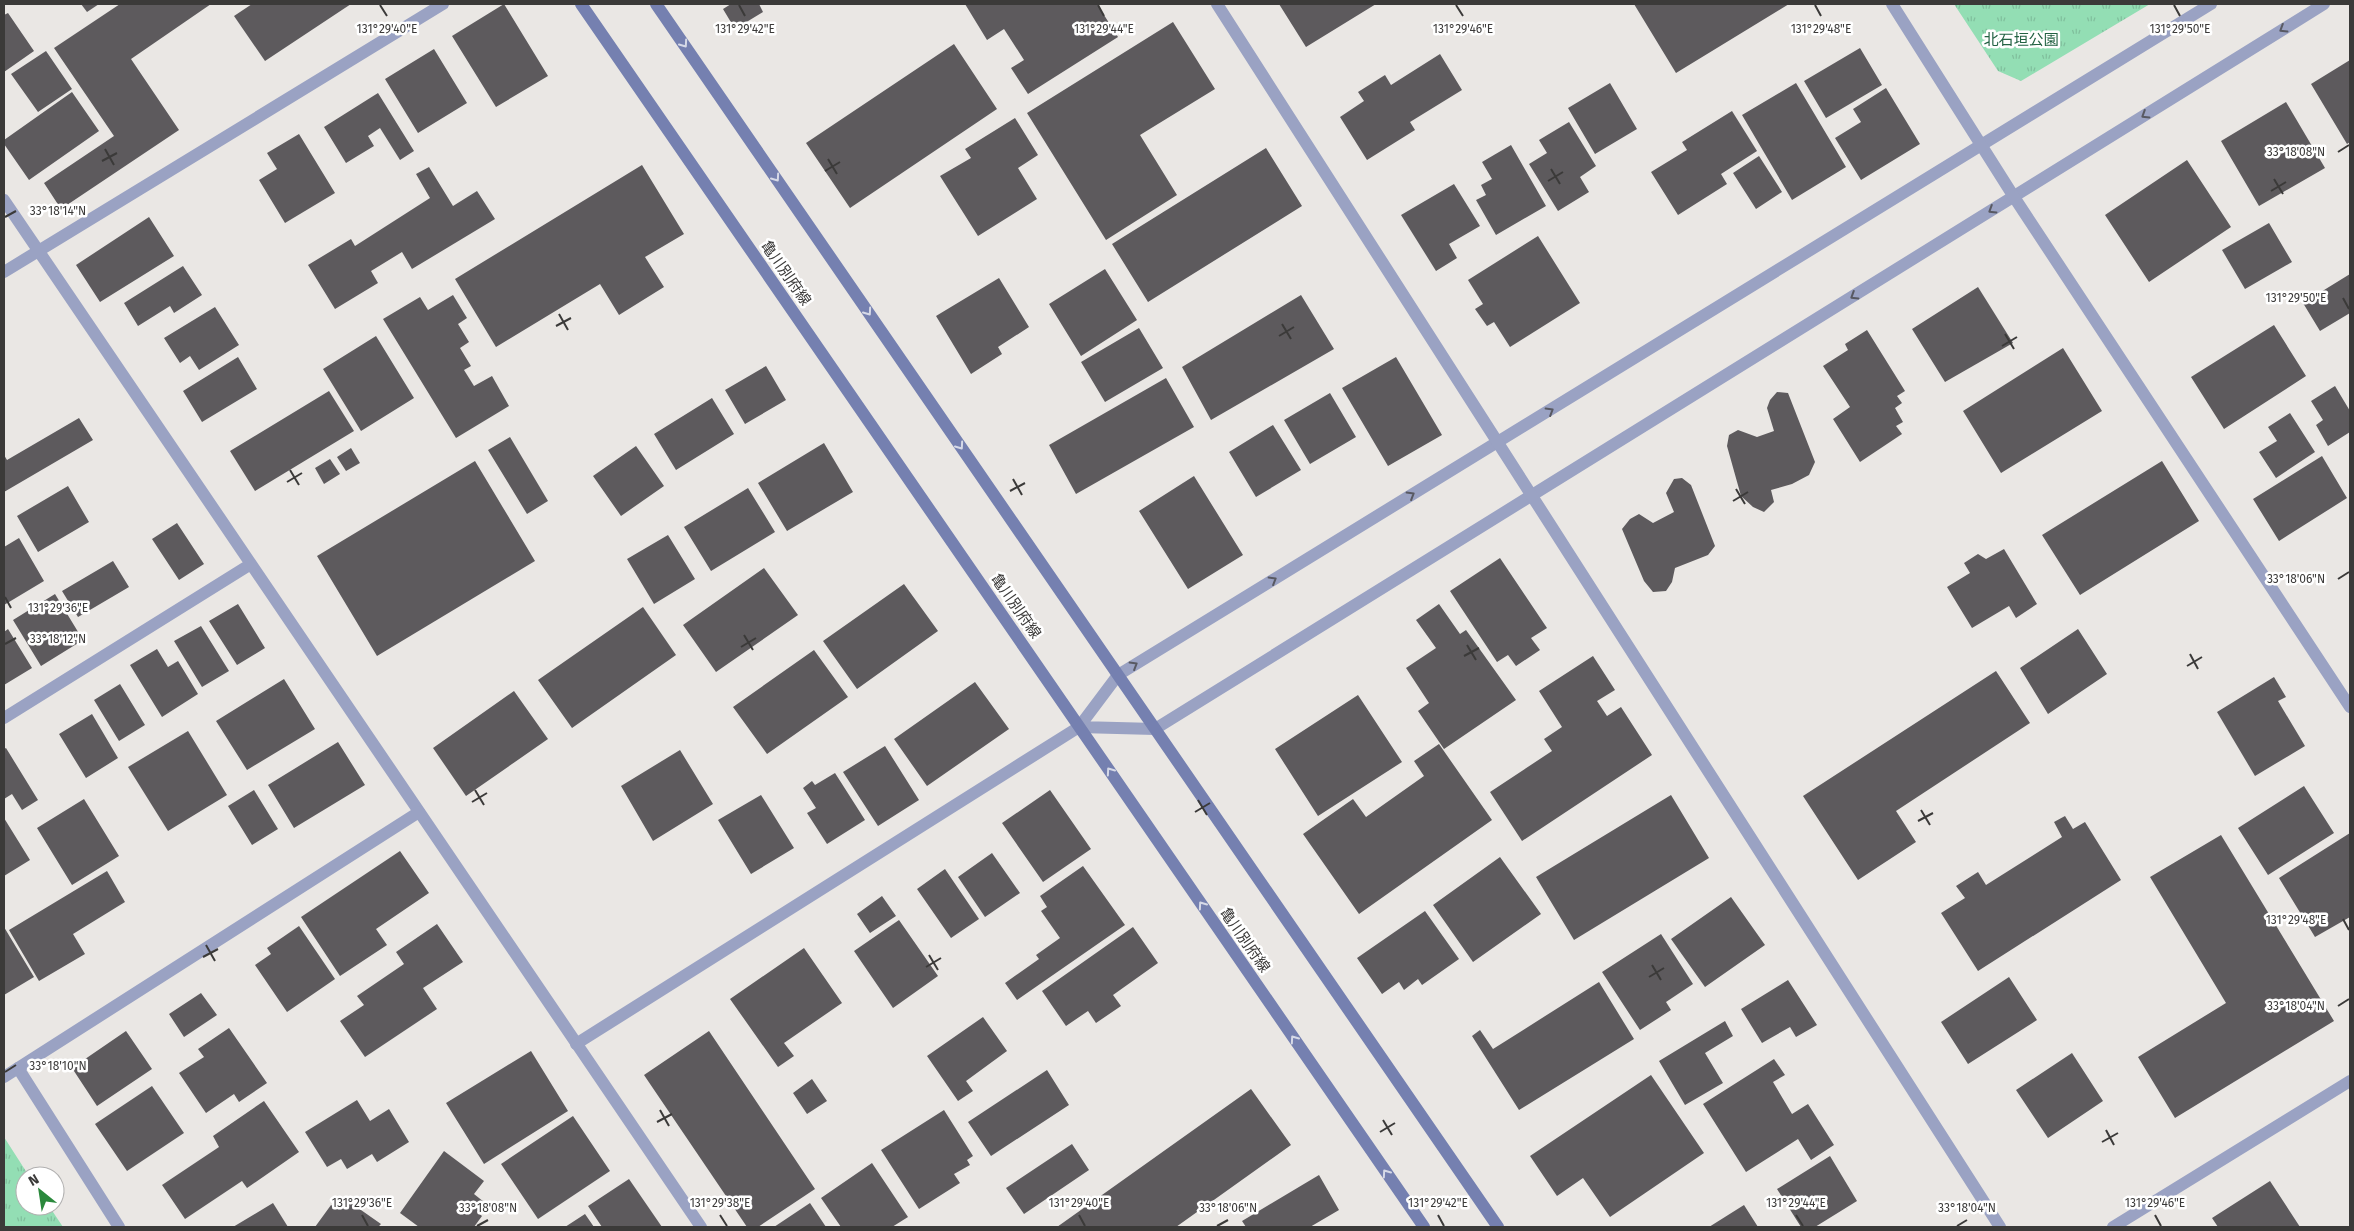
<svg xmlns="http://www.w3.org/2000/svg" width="2354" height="1231" viewBox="0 0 2354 1231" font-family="'Fira Sans','Noto Sans JP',sans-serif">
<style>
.grass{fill:url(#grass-tufts)}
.building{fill:#5d5a5d}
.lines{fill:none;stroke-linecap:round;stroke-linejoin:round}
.minor{stroke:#9aa2c3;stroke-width:12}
.tertiary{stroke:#9aa2c3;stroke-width:12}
.secondary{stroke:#7580b0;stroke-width:12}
.oneway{stroke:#585962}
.oneway2{stroke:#d6d9e7}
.ticks{fill:none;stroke:#3b3a39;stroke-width:2}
.labels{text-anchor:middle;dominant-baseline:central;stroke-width:5;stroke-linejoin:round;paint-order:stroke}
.park-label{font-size:15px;fill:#236243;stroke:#fff}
.street-label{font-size:15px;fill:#3b3a39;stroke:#fff}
.ticks-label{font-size:12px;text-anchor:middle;fill:#3b3a39;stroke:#fff;stroke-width:5;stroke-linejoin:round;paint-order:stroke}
</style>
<defs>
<pattern id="grass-tufts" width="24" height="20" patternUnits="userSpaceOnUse" patternTransform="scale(1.25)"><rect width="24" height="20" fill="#93deb4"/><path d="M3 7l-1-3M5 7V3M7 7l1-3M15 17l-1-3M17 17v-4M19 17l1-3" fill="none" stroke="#80bf9c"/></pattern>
</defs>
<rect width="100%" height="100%" fill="#eae7e4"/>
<path class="grass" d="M1954 4H2150L2021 81 1998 71Z
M4 1137 29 1176H25V1206H49L63 1227H4Z"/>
<path class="building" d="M81 4H99L87 12Z
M120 4H211L131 59 179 130 61 209 44 183 114 136 54 48Z
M252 4H351L265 61 234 16Z
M504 4 548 76 496 107 452 36Z
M731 4H759L763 12 735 29 723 9Z
M965 4H1097L1118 37 1028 94 1011 68 1024 60 1004 29 987 40Z
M1279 4H1376L1306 47Z
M1634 4H1789L1676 73Z
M8 13 34 51 4 72V15Z
M1173 22 1215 89 1140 135 1177 195 1106 240 1027 113Z
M954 44 997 109 850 208 806 143Z
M1860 48 1882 85 1826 118 1804 81Z
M434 49 467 103 418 133 385 79Z
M46 51 72 89 38 112 11 74Z
M1440 54 1462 90 1410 122 1415 130 1367 160 1340 117 1364 101 1358 92 1385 75 1391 85Z
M2350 60V142L2347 144 2311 84Z
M1610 83 1637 129 1595 154 1568 108Z
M1796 83 1846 167 1792 200 1742 115Z
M1886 88 1920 144 1861 180 1835 138 1861 122 1853 109Z
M72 92 99 131 29 180 4 144V140Z
M378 93 414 151 400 160 380 128 368 136 374 146 346 163 324 127Z
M2286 102 2325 168 2259 206 2221 141Z
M1732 111 1757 151 1721 174 1727 184 1678 215 1651 172 1687 150 1682 142Z
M1015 118 1038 155 1018 168 1037 199 978 236 940 176 971 158 965 149Z
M1569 122 1596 166 1580 177 1589 192 1558 211 1529 164 1547 153 1539 140Z
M299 134 335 193 285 223 259 180 277 169 267 153Z
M1511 145 1546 206 1496 235 1476 200 1486 195 1481 185 1492 179 1482 162Z
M1266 148 1302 206 1148 302 1112 244Z
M1759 156 1782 192 1756 209 1733 173Z
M2187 160 2231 227 2149 282 2105 215Z
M642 165 684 234 645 257 664 287 619 315 600 284 496 347 455 279Z
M429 167 453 206 477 191 495 219 412 269 402 252 371 271 378 283 335 309 308 265 351 239 355 246 430 198 416 174Z
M1454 184 1480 226 1449 244 1457 258 1436 271 1401 215Z
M149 217 174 256 100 302 76 265Z
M2269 223 2292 262 2245 289 2222 250Z
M1538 236 1580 303 1510 347 1494 322 1487 326 1475 309 1483 304 1468 280Z
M183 266 202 295 174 313 170 306 138 326 124 303Z
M1105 269 1137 320 1081 356 1049 304Z
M2350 274V313L2320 331 2303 303Z
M999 278 1029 327 998 347 1002 354 971 374 936 316Z
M1978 287 2013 343 1945 382 1912 329Z
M453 295 467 318 458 324 469 342 460 348 471 366 464 370 474 386 492 376 509 406 456 438 383 319 420 297 428 310Z
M1301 295 1334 349 1211 420 1182 367Z
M215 307 239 345 199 370 190 356 180 363 164 338Z
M2274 325 2306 376 2224 429 2191 377Z
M1139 328 1163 368 1105 402 1081 362Z
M1867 330 1905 391 1897 396 1902 403 1895 408 1903 422 1896 426 1902 434 1860 462 1833 419 1850 407 1823 366 1848 350 1845 344Z
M376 336 414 398 361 431 323 369Z
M2063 348 2102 411 2001 473 1963 411Z
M238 357 257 389 202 422 183 391Z
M1396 357 1442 435 1388 466 1342 388Z
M766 366 786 400 745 424 725 390Z
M1166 378 1194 427 1076 494 1049 445Z
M2335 386 2350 411V432L2328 446 2316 425 2323 420 2311 401Z
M329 391 354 431 255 491 230 451Z
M1777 392 1788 393 1815 462 1809 475 1792 484 1771 490 1774 502 1764 512 1753 507 1741 496 1727 446 1729 435 1738 430 1757 437 1774 431 1767 408 1770 400Z
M1330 393 1356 437 1310 464 1284 420Z
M712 398 734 434 676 470 654 434Z
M2290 413 2315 452 2276 478 2259 452 2277 441 2268 427Z
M79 418 93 440 4 492V455L7 460Z
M1273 425 1301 470 1256 497 1229 452Z
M510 437 548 501 527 514 488 450Z
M824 443 853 492 787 531 758 483Z
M636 446 664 486 621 516 593 476Z
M351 448 360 463 346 471 337 457Z
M2322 456 2347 498 2279 541 2253 499Z
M330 459 340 474 324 484 315 468Z
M475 461 535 561 377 656 317 556Z
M2162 461 2199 521 2080 595 2042 535Z
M1194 476 1243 555 1188 589 1139 511Z
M1682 478 1691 485 1715 546 1708 555 1675 568 1672 582 1666 591 1653 592 1644 581 1622 529 1630 519 1639 514 1653 523 1674 512 1666 493 1674 479Z
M68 486 89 522 38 552 17 516Z
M748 488 775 532 711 571 684 527Z
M177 523 204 564 179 580 152 539Z
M668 535 695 579 654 604 627 559Z
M19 538 44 581 4 605V547Z
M2004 549 2037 604 2016 618 2009 606 1972 628 1947 587 1970 573 1964 563 1978 554 1986 559Z
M1500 558 1547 628 1531 638 1540 650 1516 666 1508 655 1497 662 1450 591Z
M113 561 129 587 78 617 62 591Z
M764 568 798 615 716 672 683 625Z
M904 584 938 631 857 689 823 641Z
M55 594 83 640 41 666 13 620Z
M238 604 265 648 237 665 209 621Z
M1439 604 1460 634 1466 630 1516 700 1444 749 1418 711 1429 703 1406 668 1436 648 1416 620Z
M643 607 676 655 572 728 538 680Z
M201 626 229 671 202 687 174 641Z
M8 629 32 668 4 685V632Z
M2078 629 2107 674 2048 714 2020 668Z
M157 649 168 667 178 661 198 694 162 717 130 665Z
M814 650 848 697 767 754 733 707Z
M1593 656 1615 690 1597 701 1607 716 1621 707 1652 755 1522 841 1490 792 1552 751 1544 739 1562 727 1539 691Z
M1996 671 2030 723 1896 811 1916 842 1858 880 1803 796Z
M2274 677 2286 697 2278 701 2305 746 2255 776 2217 712Z
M284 679 315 729 247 770 216 721Z
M975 682 1009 729 927 786 894 739Z
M120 684 145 725 119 741 94 700Z
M514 691 548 739 466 796 433 748Z
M1358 695 1402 762 1318 816 1275 749Z
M92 714 118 758 86 778 59 734Z
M188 731 227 795 168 831 128 767Z
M338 742 365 785 294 828 268 785Z
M1439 744 1492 820 1359 914 1303 834 1353 799 1366 817 1424 776 1414 761Z
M885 746 919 800 878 826 843 772Z
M6 748 38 800 22 810 12 794 4 799V749Z
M680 750 713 804 653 841 621 786Z
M835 773 865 820 827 844 807 813 816 808 803 788 812 781 815 785Z
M2304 786 2334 833 2268 875 2238 828Z
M254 790 278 829 252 845 228 806Z
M1050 790 1091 849 1043 882 1002 823Z
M761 795 794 848 751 874 718 820Z
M1671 795 1709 858 1574 940 1536 877Z
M84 799 119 856 72 885 37 828Z
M2065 816 2073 829 2085 822 2121 880 1978 971 1941 913 1965 898 1956 886 1978 872 1986 885 2062 837 2054 822Z
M4 818 30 860 4 876Z
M2350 833V917L2315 937 2279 878Z
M2221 835 2334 1021 2175 1118 2138 1057 2226 1003 2150 877Z
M400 851 429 893 376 929 387 945 340 976 301 917Z
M992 853 1020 893 985 917 958 877Z
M1500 857 1541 914 1473 962 1433 905Z
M1083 866 1125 925 1017 1000 1005 983 1039 959 1036 955 1060 938 1041 911 1047 907 1040 896Z
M945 869 979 919 951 938 917 889Z
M107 871 125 902 73 934 85 954 39 981 9 930Z
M882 896 896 916 870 933 857 914Z
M1731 897 1765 945 1705 987 1671 939Z
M1425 911 1459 959 1422 985 1418 979 1404 990 1399 982 1382 994 1357 958Z
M899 920 938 976 893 1008 854 951Z
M437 924 463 962 423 988 437 1009 365 1057 340 1021 364 1005 357 996 404 964 396 952Z
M299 926 335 979 287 1012 255 965 271 954 267 948Z
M4 927 34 977 4 995Z
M1133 927 1158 963 1113 995 1121 1006 1096 1023 1088 1011 1066 1026 1042 991Z
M1661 934 1693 984 1666 1002 1671 1010 1640 1030 1602 972Z
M804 948 842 1003 784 1043 794 1056 778 1067 730 999Z
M2009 977 2037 1020 1968 1064 1941 1022Z
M1788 980 1817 1025 1796 1037 1790 1027 1762 1043 1741 1009Z
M1599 982 1634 1039 1519 1110 1472 1036 1480 1030 1493 1049Z
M201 993 217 1015 184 1037 169 1014Z
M983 1017 1007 1051 966 1081 973 1091 958 1101 927 1056Z
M1725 1021 1733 1036 1705 1053 1723 1083 1685 1105 1659 1061Z
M229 1028 267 1083 239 1102 234 1094 206 1113 179 1073 204 1057 198 1049Z
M126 1031 152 1069 97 1106 72 1068Z
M709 1031 815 1189 758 1227H747L644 1075Z
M531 1051 568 1111 484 1164 446 1103Z
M2072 1053 2103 1101 2048 1138 2016 1090Z
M1774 1059 1785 1075 1773 1082 1792 1114 1808 1104 1834 1145 1811 1160 1798 1139 1746 1172 1703 1104Z
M1047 1070 1069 1105 991 1156 968 1122Z
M1651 1075 1704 1153 1610 1217 1583 1178 1557 1196 1530 1156Z
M812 1079 827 1101 807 1114 793 1093Z
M152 1086 184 1133 127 1171 95 1124Z
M1251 1089 1291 1145 1176 1227H1057Z
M357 1100 370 1121 389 1109 409 1142 377 1162 372 1154 347 1169 341 1159 327 1167 305 1132Z
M264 1101 299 1152 247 1188 242 1181 185 1219 162 1185 219 1147 213 1136Z
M944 1110 973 1156 967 1160 970 1165 954 1174 960 1183 919 1209 881 1150Z
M573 1116 610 1171 538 1219 501 1164Z
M1072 1144 1089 1170 1024 1214 1006 1188Z
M444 1151 484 1181 474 1194 484 1202 477 1212 482 1216 474 1227H419L400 1213Z
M1830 1156 1857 1201 1815 1227H1801L1777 1189Z
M872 1163 908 1217 892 1227H841L821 1198Z
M1319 1175 1339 1210 1310 1227H1246L1242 1221Z
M629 1179 662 1227H602L588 1206Z
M2270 1181 2300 1227H2218L2212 1218Z
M341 1196 381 1224 378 1227H315L331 1205 334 1207Z
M273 1203 288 1227H233Z
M810 1203 826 1227H774Z
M1744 1205 1758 1227H1709Z
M585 1214 594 1227H565Z"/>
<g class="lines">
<path class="minor" d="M4 200 701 1227
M4 272 443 4
M4 718 251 564
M1079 727 1155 729 2324 4
M1079 727 1118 675 2211 4
M18 1068 119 1227"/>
<path class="tertiary" d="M1217 4 2000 1227
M1892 4 2014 197 2350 707
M576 1044 1079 727
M4 1077 419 812
M2113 1227 2350 1081"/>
<path class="secondary" d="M581 4 1424 1227
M656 4 1498 1227"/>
</g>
<defs><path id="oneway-chevron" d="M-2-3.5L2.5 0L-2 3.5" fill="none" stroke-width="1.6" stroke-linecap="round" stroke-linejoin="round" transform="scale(1.25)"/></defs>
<g class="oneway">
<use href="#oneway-chevron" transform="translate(2283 29) rotate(148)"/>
<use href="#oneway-chevron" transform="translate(2145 115) rotate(148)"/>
<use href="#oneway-chevron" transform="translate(1992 210) rotate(148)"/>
<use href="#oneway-chevron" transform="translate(1854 296) rotate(148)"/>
<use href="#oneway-chevron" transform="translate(1550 411) rotate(-31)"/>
<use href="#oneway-chevron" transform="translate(1411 495) rotate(-31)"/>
<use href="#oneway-chevron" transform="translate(1273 580) rotate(-31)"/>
<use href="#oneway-chevron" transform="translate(1134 665) rotate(-31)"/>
</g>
<g class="oneway2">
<use href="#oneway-chevron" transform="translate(684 44) rotate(55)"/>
<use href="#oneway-chevron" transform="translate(776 178) rotate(55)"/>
<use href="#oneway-chevron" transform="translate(868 312) rotate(55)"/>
<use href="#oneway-chevron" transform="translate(960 446) rotate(55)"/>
<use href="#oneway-chevron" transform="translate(1110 771) rotate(-125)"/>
<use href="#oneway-chevron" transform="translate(1202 905) rotate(-125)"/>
<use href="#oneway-chevron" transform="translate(1294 1039) rotate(-125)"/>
<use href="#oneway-chevron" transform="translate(1386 1173) rotate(-125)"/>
</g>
<path class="ticks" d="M380 5 387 16M739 5 745 16M1098 5 1104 16M1456 5 1463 16M1815 5 1821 16M2174 5 2180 16M105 149 114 165M2338 152 2349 145M828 159 837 174M102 161 117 153M1551 169 1560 184M825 171 840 162M2274 179 2283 194M1548 181 1563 172M2271 191 2286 182M5 217 16 211M2343 298 2349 309M559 314 568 330M1282 324 1291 339M556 326 571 318M2005 334 2014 349M1279 336 1294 327M2002 346 2017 337M290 470 299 485M1013 479 1022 495M287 482 302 473M1736 489 1745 504M1010 491 1025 483M1733 501 1748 492M2338 579 2349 572M5 597 11 608M744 635 753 650M5 644 16 638M1467 645 1476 660M741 647 756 638M2190 654 2198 669M1464 656 1479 648M2187 666 2202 657M475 790 484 805M1198 800 1207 815M472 802 487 793M1921 810 1930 825M1195 812 1210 803M1918 821 1933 813M2343 919 2349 930M206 945 215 961M929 955 938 970M203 957 218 949M1652 965 1661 980M926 967 941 958M1649 977 1664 968M2338 1006 2349 999M5 1072 16 1065M660 1110 669 1126M1383 1120 1392 1135M657 1122 672 1114M2106 1130 2114 1145M1380 1132 1395 1123M2102 1142 2118 1133M362 1215 368 1226M720 1215 727 1226M1079 1215 1085 1226M1438 1215 1444 1226M1796 1215 1803 1226M2155 1215 2161 1226M477 1226 488 1220M1217 1226 1228 1220M1957 1226 1967 1220"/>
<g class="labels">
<g class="park-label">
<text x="2021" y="40">北石垣公園</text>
</g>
<g class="street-label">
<text transform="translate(786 273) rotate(55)">亀川別府線</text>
<text transform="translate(1016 606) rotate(55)">亀川別府線</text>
<text transform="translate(1245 940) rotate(55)">亀川別府線</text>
</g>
</g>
<g class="ticks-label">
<text x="1821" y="33">131°29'48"E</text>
<text x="2180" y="33">131°29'50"E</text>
<text x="387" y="33">131°29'40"E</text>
<text x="745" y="33">131°29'42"E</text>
<text x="1104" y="33">131°29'44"E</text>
<text x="1463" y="33">131°29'46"E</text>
<text x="2296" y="156">33°18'08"N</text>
<text x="58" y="215">33°18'14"N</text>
<text x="2296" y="302">131°29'50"E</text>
<text x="2296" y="583">33°18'06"N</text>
<text x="58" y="612">131°29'36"E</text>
<text x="58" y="643">33°18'12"N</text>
<text x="2296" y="924">131°29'48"E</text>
<text x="2296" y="1010">33°18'04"N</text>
<text x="58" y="1070">33°18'10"N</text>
<text x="362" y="1207">131°29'36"E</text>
<text x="720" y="1207">131°29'38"E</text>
<text x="1079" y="1207">131°29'40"E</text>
<text x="1438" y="1207">131°29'42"E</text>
<text x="1796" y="1207">131°29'44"E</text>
<text x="2155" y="1207">131°29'46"E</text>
<text x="488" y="1212">33°18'08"N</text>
<text x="1228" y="1212">33°18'06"N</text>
<text x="1967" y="1212">33°18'04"N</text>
</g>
<rect width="2354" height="1231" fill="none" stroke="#3b3a39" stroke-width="10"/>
<g transform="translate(40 1191) rotate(330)"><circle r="24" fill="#ffffff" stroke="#b1b0b0"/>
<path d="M0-4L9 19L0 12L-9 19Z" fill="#2a893c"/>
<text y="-8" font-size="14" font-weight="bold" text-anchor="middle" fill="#3b3a39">N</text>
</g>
</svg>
